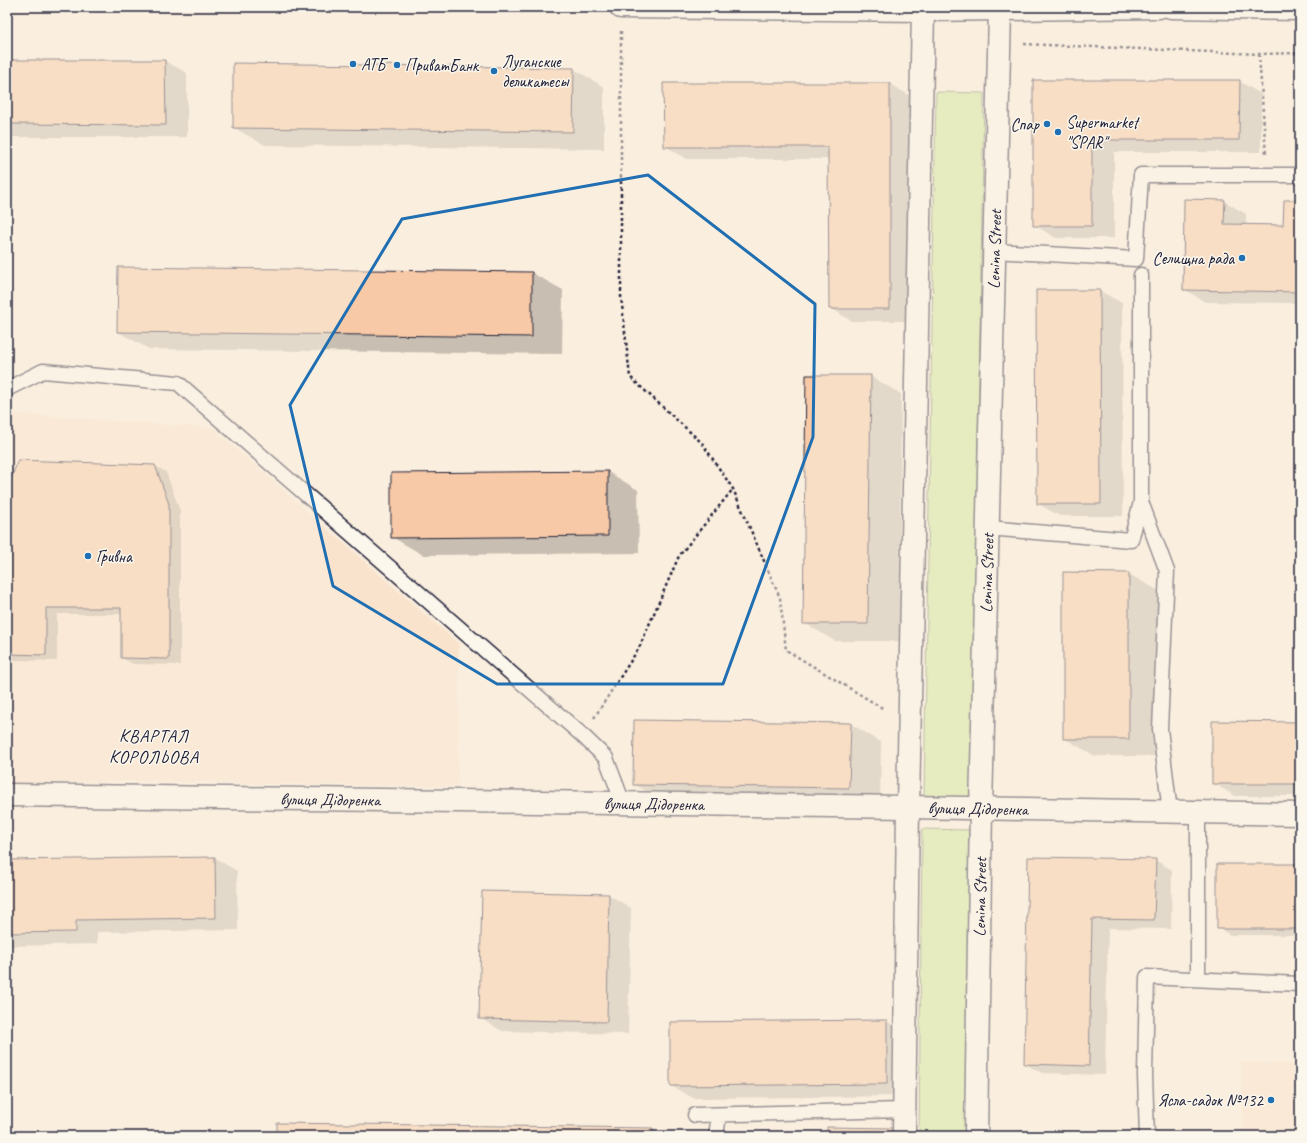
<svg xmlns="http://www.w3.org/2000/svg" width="1307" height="1143" viewBox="0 0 1307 1143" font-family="Caveat,sans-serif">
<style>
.built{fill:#f9e3cd}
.green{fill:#cfe79c;stroke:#78846c}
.shadow{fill:#0003}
.building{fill:#f7c9a6;stroke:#22223b}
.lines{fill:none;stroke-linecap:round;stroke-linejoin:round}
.lane-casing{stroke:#22223b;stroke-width:17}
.street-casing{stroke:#22223b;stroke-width:25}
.secondary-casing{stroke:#22223b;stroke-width:25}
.path{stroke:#22223b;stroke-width:2.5;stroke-dasharray:3 3;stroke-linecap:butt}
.lane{stroke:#fbf7ec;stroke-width:14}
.street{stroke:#fbf7ec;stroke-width:22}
.secondary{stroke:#fbf7ec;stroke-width:22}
.marked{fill:none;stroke:#1f6fb2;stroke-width:3;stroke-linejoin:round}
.poi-dot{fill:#1f6fb2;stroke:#fbf7ec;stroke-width:1.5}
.labels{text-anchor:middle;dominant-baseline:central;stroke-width:3;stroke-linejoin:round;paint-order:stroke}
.poi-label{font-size:17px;fill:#22223b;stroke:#fbf7ec;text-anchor:start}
.street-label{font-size:17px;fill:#22223b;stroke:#fbf7ec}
.neighbourhood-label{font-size:18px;letter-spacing:1px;fill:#22223b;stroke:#fbf7ec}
</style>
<rect width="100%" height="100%" fill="#faeede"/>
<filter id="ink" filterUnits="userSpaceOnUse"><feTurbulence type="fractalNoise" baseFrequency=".025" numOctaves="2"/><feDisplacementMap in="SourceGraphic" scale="8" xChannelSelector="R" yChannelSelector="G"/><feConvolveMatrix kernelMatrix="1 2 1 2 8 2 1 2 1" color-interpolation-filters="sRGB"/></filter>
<g filter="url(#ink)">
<path class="built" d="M7 413 212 428 459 644 458 786 333 785 133 781 7 783Z
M1241 1062 1300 1065V1136H1243Z"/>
<path class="green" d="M936 92 984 93 972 797 924 796Z
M922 829 971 830 967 1136H919Z"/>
<path class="shadow" d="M7 61H165L187 73V137H7Z
M574 69 604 87V149L265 145 234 128Z
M1034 81H1239L1261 94V152H1114V238H1056L1034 225Z
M890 84 912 97V321H852L830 308 829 159H687L665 146Z
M1224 201 1246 214V225L1284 226 1300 201V303L1205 302 1184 289Z
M119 268 532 273 563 290 562 354 149 349 118 332Z
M1100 291 1122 303 1123 516H1060L1038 504Z
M870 376 901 394 899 641H835L804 623Z
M155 466 166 472 180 511V665L133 664 122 658V614H57V661L14 660 7 656V493Z
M608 472 638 490 639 553 423 555 392 537Z
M1129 574 1159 591V756H1095L1064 738Z
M1300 723V796H1235L1213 783Z
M851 724 881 742 880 805 665 802 634 784Z
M215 858 237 871 238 930 97 932V944L7 946V861Z
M1029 858 1155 860 1172 870 1171 929 1108 928 1105 1075 1042 1073 1025 1064Z
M1300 865V935H1230L1218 928Z
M483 892 609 895 631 908 628 1034 502 1031 480 1018Z
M886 1021 908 1033 909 1096 693 1098 671 1086Z
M653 1129 664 1136H278Z
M1086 1133 1092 1136H1022Z"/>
<path class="building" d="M7 60H165L166 125 7 124Z
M233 63 574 68 573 132 233 128Z
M1033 80H1240L1239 140H1092V226H1033Z
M663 83H890V309H829L828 147H664Z
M1184 199 1225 200 1224 224 1283 225 1284 200H1300V292L1183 290Z
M118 267 532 272V337L117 332Z
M1036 290H1100L1101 504H1037Z
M806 375H871L868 624H803Z
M18 460 155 465 169 504V659L121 658V608H46V655L7 654V490Z
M608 471V536L391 538V473Z
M1063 572 1129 573V739H1063Z
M634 720 851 723 849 788 633 785Z
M1212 721 1300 722V784H1212Z
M215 857 216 918 76 920V932L7 933V860Z
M1028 857 1156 859 1154 920 1092 919 1089 1066 1024 1064Z
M1217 864H1300V929H1217Z
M482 891 609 894 607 1022 479 1019Z
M887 1020V1084L670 1086V1022Z
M277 1123 653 1128V1136H277Z
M827 1127 892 1128V1136H827Z
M1022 1131 1086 1132V1136H1021Z"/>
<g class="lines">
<g class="lane-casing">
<path id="lane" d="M994 251 1136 259 1141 175H1300
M1141 275V502L1167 571 1160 729 1170 812
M7 389 43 371 178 383 582 735 606 758 623 803
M988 528 1131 540 1141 502
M1198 813V979
M695 1115 904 1110
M716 1136 719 1115
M1147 1136 1145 1075 1147 977 1300 984"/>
</g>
<g class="street-casing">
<g id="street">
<path id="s1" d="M7 795 908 807 1300 814"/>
<path d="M904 1136 908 807 923 10"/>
<path id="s2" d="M976 1136 981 809 1000 10"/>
</g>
</g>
<g class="secondary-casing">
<path id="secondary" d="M621 7 923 10 1159 7
M1171 7 1300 9"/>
</g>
<path class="path" d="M621 31V296L630 377 702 443 733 489 780 598 786 650 884 709
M1024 44 1259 54 1300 53
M1259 54 1266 155
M594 718 639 648 679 556 733 489"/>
<use href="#lane" class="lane"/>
<use href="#street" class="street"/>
<use href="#secondary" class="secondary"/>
</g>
</g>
<path d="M0 0H1307V1143H0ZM648 175 815 304 813 437 723 684H497L333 586 290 405 402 219Z" fill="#faeede" fill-opacity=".55" fill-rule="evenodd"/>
<path class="marked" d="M648 175 815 304 813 437 723 684H497L333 586 290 405 402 219Z"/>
<g class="poi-dot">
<circle cx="353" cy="64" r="4"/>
<circle cx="397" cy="65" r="4"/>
<circle cx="494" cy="71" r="4"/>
<circle cx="1047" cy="124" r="4"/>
<circle cx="1058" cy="132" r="4"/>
<circle cx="1242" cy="258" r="4"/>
<circle cx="88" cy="556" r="4"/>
<circle cx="1271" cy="1100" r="4"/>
</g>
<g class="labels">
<g class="poi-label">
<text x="502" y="61">Луганские<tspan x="502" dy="20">деликатесы</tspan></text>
<text x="361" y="64">АТБ</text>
<text x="405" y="65">ПриватБанк</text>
<text x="1066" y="122">Supermarket<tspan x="1066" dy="20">"SPAR"</tspan></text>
<text x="1039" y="124" text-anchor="end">Спар</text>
<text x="1234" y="258" text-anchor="end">Селищна рада</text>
<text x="96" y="556">Гривна</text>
<text x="1263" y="1100" text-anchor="end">Ясла-садок №132</text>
</g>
<g class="street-label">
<text stroke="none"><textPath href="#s2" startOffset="887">Lenina Street</textPath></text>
<text stroke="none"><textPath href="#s2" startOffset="563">Lenina Street</textPath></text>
<text stroke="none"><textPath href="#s1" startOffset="323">вулиця Дідоренка</textPath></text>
<text stroke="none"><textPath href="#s1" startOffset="647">вулиця Дідоренка</textPath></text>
<text stroke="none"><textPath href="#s1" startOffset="971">вулиця Дідоренка</textPath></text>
<text stroke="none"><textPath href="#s2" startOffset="239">Lenina Street</textPath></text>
</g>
<g class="neighbourhood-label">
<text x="154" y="736">КВАРТАЛ<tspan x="154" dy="21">КОРОЛЬОВА</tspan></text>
</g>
</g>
<rect width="1307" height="1143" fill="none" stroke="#fbf7ec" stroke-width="24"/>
<rect x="12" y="12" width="1283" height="1119" fill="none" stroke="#22223b" stroke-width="1.5" filter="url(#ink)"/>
</svg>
